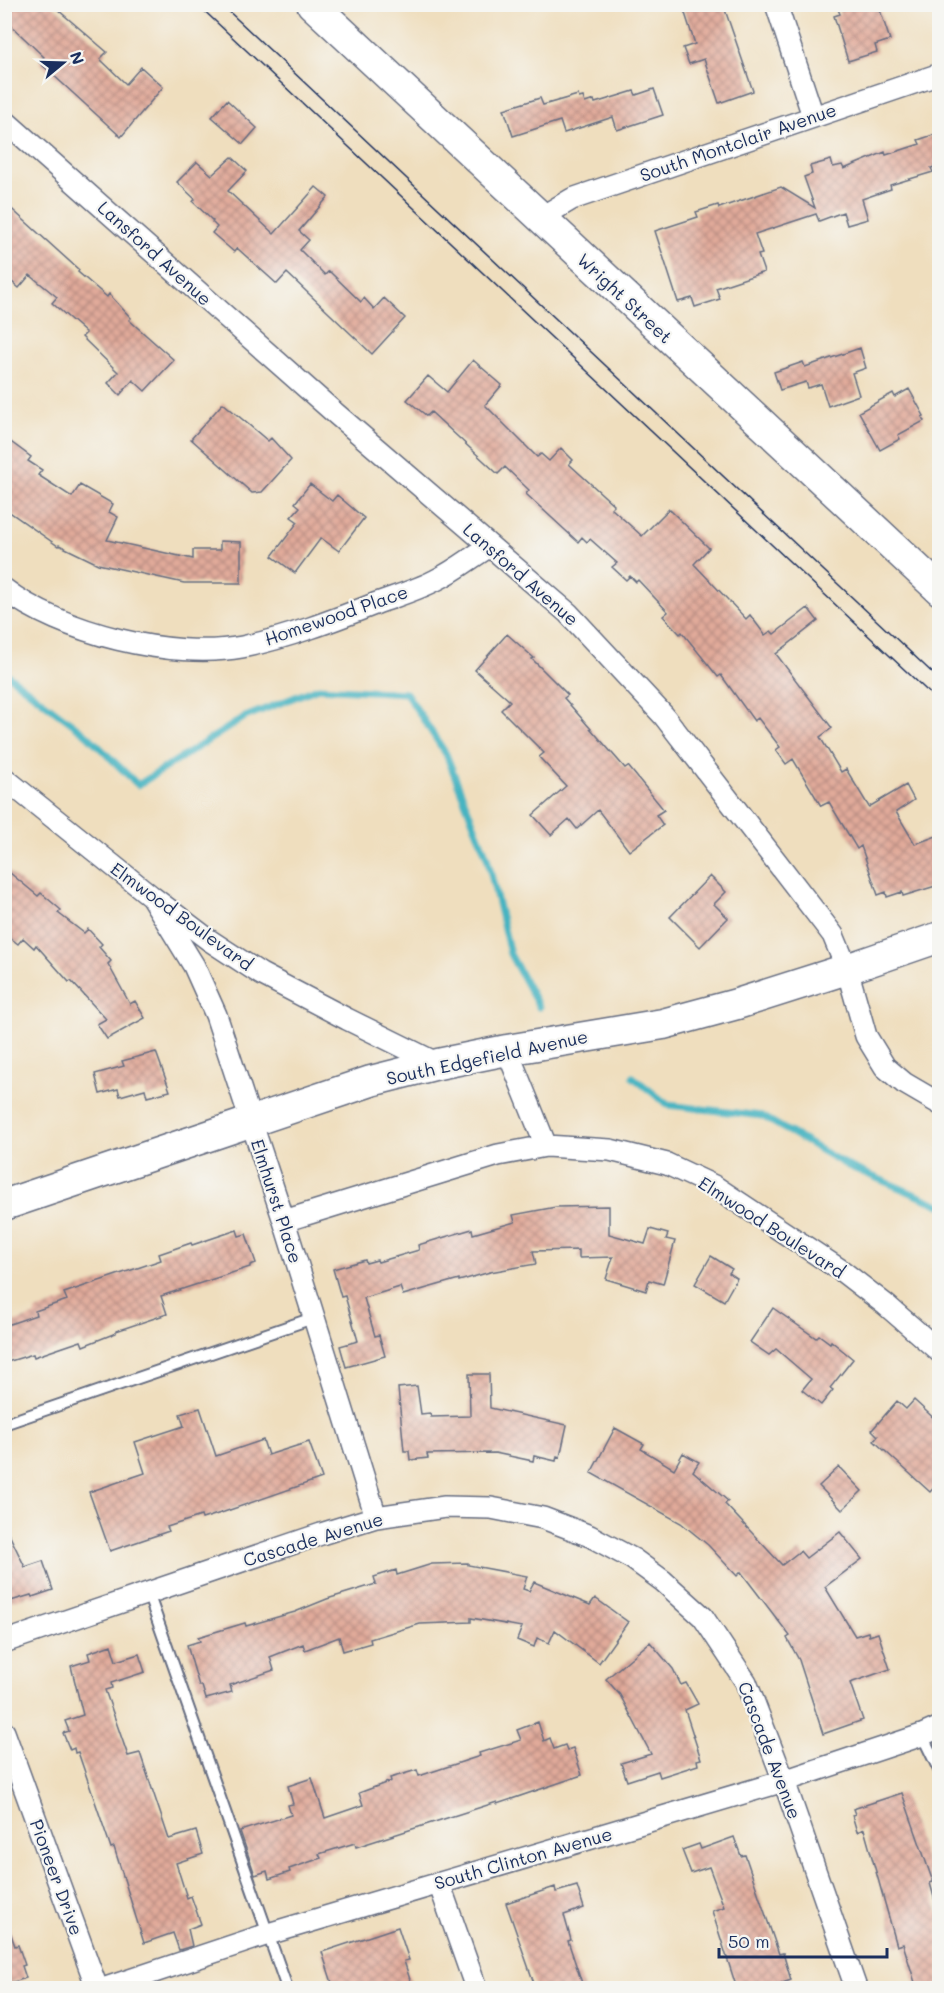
<svg xmlns="http://www.w3.org/2000/svg" width="944" height="1993" viewBox="0 0 944 1993" font-family="Mali,sans-serif">
<style>
.lines{fill:none;stroke-linecap:round;stroke-linejoin:round}
.stream{stroke:#46b4c1;stroke-width:7}
.building{fill:url(#building-cross-hatch)}
.lane-casing{stroke:#656c80;stroke-width:14}
.street-casing{stroke:#656c80;stroke-width:24}
.secondary-casing{stroke:#656c80;stroke-width:33}
.lane{stroke:#fff;stroke-width:10}
.street{stroke:#fff;stroke-width:21}
.secondary{stroke:#fff;stroke-width:30}
.tram{stroke:#1b2f5e;stroke-width:1.5}
.labels{text-anchor:middle;dominant-baseline:central;stroke-width:4.5;stroke-linejoin:round;paint-order:stroke}
.street-label{font-size:18px;fill:#1b2f5e;stroke:#f6f6f2}
</style>
<defs>
<pattern id="building-cross-hatch" width="8" height="8" patternUnits="userSpaceOnUse" patternTransform="scale(1.5)"><rect width="8" height="8" fill="#e1aa9a"/><path d="M0 0l8 8M0 8l8-8" fill="none" stroke="#b68b81"/></pattern>
</defs>
<rect width="100%" height="100%" fill="#f6f6f2"/>
<filter id="ink" filterUnits="userSpaceOnUse"><feTurbulence type="fractalNoise" baseFrequency=".0167" numOctaves="2"/><feDisplacementMap in="SourceGraphic" scale="12" xChannelSelector="R" yChannelSelector="G"/><feConvolveMatrix kernelMatrix="1 2 1 2 8 2 1 2 1" color-interpolation-filters="sRGB"/></filter>
<filter id="wash" filterUnits="userSpaceOnUse"><feTurbulence type="fractalNoise" baseFrequency=".008" numOctaves="4" result="noise"/><feDisplacementMap in="SourceGraphic" scale="24" xChannelSelector="R" yChannelSelector="G"/><feGaussianBlur stdDeviation="1.35" result="paint"/><feColorMatrix in="noise" values="0 0 0 0 0 0 0 0 0 0 0 0 0 0 0 0 0 1.4 0 .05"/><feComposite in="paint" operator="in"/></filter>
<g filter="url(#wash)">
<rect width="100%" height="100%" fill="#efdebe"/>
<g class="lines">
<path class="stream" d="M4 672 87 735 138 785 245 717 318 688 406 693 446 754 487 857 510 954 539 1007
M633 1077 668 1105 762 1116 848 1166 940 1205"/>
</g>
<g id="blocks">
<path class="building" d="M4 4H51L107 52 100 59 126 84 141 67 163 87 121 137 39 62 44 57 4 19Z
M682 4H723L753 91 719 103 704 59 689 64 683 48 695 44Z
M836 4H878L890 40 875 45 877 52 848 61 834 16 840 14Z
M654 89 663 115 617 130 613 117 564 133 560 121 513 136 504 109 540 98 543 105 578 95 579 98 583 97 585 103 594 100 595 103 634 91 636 95Z
M227 100 257 128 243 144 212 117Z
M939 133V166L931 168 933 172 890 185 891 189 862 199 868 219 847 225 843 212 819 221 816 214 755 234 762 254 758 255 764 272 716 288 720 299 695 307 692 298 678 302 655 231 698 217 696 212 718 205 719 208 781 187 815 208 804 177 812 174 810 166 831 160 833 167 842 165 844 169 885 152 886 155 920 144 918 140Z
M232 157 247 171 228 191 274 234 316 187 328 197 299 231 309 240 300 250 325 275 329 271 361 302 364 298 374 309 384 298 405 318 372 354 287 273 277 284 237 248 234 252 212 233 217 227 212 222 213 221 193 202 195 199 177 182 197 162 212 175Z
M4 202 79 270 78 272 107 297 109 294 131 318 129 320 174 360 145 391 133 380 120 395 108 383 118 372 82 337 86 333 52 303 57 297 30 275 19 288 4 275Z
M860 348 866 368 852 373 859 395 828 406 821 384 808 388 806 382 780 390 774 372 803 362 805 367Z
M473 360 502 385 485 405 537 457 541 454 549 461 561 448 573 460 569 464 614 505 611 508 642 536 669 509 709 548 694 564 746 619 750 615 765 635 771 631 774 634 808 608 818 621 776 654 832 728 820 737 841 772 846 769 869 807 906 785 914 800 896 812 915 844 939 835V885L903 896 902 892 887 897 886 892 878 895 861 846 857 849 829 802 821 806 793 759 786 764 776 750 780 747 758 718 754 721 721 675 718 677 682 632 680 634 663 616 668 612 638 580 636 582 630 576 626 580 612 567 617 563 590 539 587 542 582 537 578 542 526 494 529 490 505 467 498 474 431 412 427 416 407 400 428 376 447 392Z
M909 389 924 416 922 417 924 421 898 435 900 439 880 450 859 412 893 393 895 397Z
M223 403 268 441 271 438 291 460 262 492 252 493 191 439Z
M4 437 31 457 28 461 42 470 38 475 72 497 80 485 113 504 109 512 118 517 107 540 193 559V550H220V541L241 542V583H184L98 564 59 545 58 546 4 508Z
M310 484 332 501 337 495 364 518 339 551 321 538 295 573 272 556 298 522 291 517 300 507 295 503Z
M507 634 534 658 532 659 568 695 564 698 625 768 628 766 664 810 656 815 663 825 629 851 598 810 577 829 569 819 551 835 533 815 566 786 539 757 544 753 501 710 510 701 475 670Z
M4 868 38 896 41 893 61 910 58 913 84 933 88 929 102 944 99 947 111 961 108 964 130 1004 135 1001 145 1018 107 1039 97 1024 106 1019 71 981 69 982 36 945 34 948 23 938 18 944 4 933Z
M710 876 726 892 714 904 728 918 700 947 670 917Z
M156 1052 170 1091 147 1097 145 1089 120 1096 118 1089 100 1094 95 1074 124 1066 122 1061Z
M609 1206V1234L645 1244 650 1229 668 1234 666 1239 675 1241 663 1284 649 1280 646 1291 606 1279 613 1257 579 1258V1250L533 1251 536 1264 490 1272 459 1281V1279L403 1295 400 1287 364 1298 375 1336 379 1335 385 1356 346 1367 340 1346 358 1341 345 1296 341 1297 333 1269 365 1260 366 1263 377 1260 378 1262 419 1250 418 1245 472 1229 473 1234 515 1222 513 1215 556 1207Z
M237 1230 239 1236 246 1234 256 1263 250 1265V1267L161 1296 167 1314 116 1331V1333L83 1346 81 1341 34 1357 33 1354 4 1363V1326L36 1315 35 1311 67 1300 64 1293 161 1260 159 1254 191 1243 192 1245Z
M711 1256 732 1269 729 1273 737 1278 724 1301 695 1284Z
M773 1308 816 1338 819 1335 830 1343 831 1341 853 1359 830 1388 833 1390 821 1405 802 1390 811 1379 776 1349 769 1355 750 1342Z
M469 1374H489L490 1408 567 1425 560 1457 557 1456 556 1461 534 1456 533 1461 495 1453 427 1454 428 1458 410 1460 409 1451H404L398 1388 417 1386 421 1414 430 1413 431 1417 470 1416Z
M914 1400 939 1423V1482L930 1492 874 1441 878 1436 872 1430 897 1401 906 1409Z
M200 1408 216 1456 263 1440 268 1455 309 1442 322 1478 224 1512 202 1519 201 1516 167 1527 169 1531 110 1551 89 1492 145 1473 135 1442 184 1426 180 1414Z
M615 1428 644 1444 641 1449 674 1469 683 1453 699 1462 693 1471 728 1501 725 1504 782 1565 800 1551 806 1558 840 1532 862 1559 825 1587 855 1636 868 1632 869 1636 878 1633 890 1669 850 1683 863 1720 823 1734 799 1660 787 1638 790 1636 741 1572 737 1576 708 1545 681 1523 591 1473Z
M839 1467 862 1491 842 1510 819 1486Z
M4 1524 25 1567 43 1561 53 1590 32 1597 31 1595 4 1603Z
M468 1563V1565L527 1576 523 1589 529 1591 534 1582 590 1605 595 1598 628 1622 599 1663 555 1630 549 1643 537 1638 534 1647 517 1640 522 1627 471 1618V1622L420 1624 370 1639 371 1643 343 1651 339 1637 305 1650 303 1644 270 1657 274 1670 230 1685 232 1692 206 1699 202 1686H199L187 1645 200 1641 198 1637 245 1623 246 1626 295 1612 327 1599 376 1584 374 1577 396 1570 397 1575 432 1564Z
M650 1642 673 1669 681 1685 686 1683 698 1704 685 1710 701 1759 697 1760 698 1765 660 1777 658 1771 627 1781 621 1763 651 1754 620 1695 606 1679Z
M111 1645 116 1661 139 1654 145 1672 111 1683 112 1688 105 1690 128 1756 140 1753 169 1839 196 1831 203 1854 176 1863 187 1898 191 1896 201 1924 188 1929 192 1946 179 1950 173 1933 144 1943 114 1847 111 1848 78 1752 75 1753 74 1748 70 1750 63 1733 69 1731 65 1721 83 1715 71 1666 90 1660 88 1653Z
M538 1722 544 1741 550 1738 554 1749 565 1745 567 1750 573 1748 582 1775 497 1804V1802L356 1847 355 1843 319 1854 321 1858 289 1869 290 1872 269 1879 267 1871 255 1875 240 1831 291 1815 288 1805 293 1804 288 1786 312 1778 325 1818 363 1805 359 1793 391 1781 390 1778 417 1770 419 1776 480 1756 479 1753 521 1740 517 1730Z
M902 1793 933 1882 930 1883 939 1915V1989H917L903 1944 897 1946 864 1829 857 1832 852 1815 855 1814 853 1809Z
M734 1837 741 1856 745 1855 779 1954 783 1953 791 1980 765 1989H737L712 1911 724 1907 709 1867 691 1873 682 1850 699 1844 701 1849Z
M577 1886 584 1908 564 1915 571 1940 568 1941 584 1989H536L506 1903 555 1887 556 1892Z
M7 1923 15 1946 18 1945 25 1965 22 1966 26 1978 4 1985V1924Z
M398 1927 409 1960 404 1961 413 1989H334L322 1952Z"/>
</g>
</g>
<g filter="url(#ink)">
<use href="#blocks" fill-opacity="0" stroke="#656c80" stroke-width="1.5"/>
<g class="lines">
<g class="lane-casing">
<path id="lane" d="M4 1424 313 1318
M148 1593 287 1988
M922 1735 940 1772"/>
</g>
<g class="street-casing">
<path id="street" d="M776 4 813 116
M4 120 335 413 568 613 664 716 833 935 847 969 866 1036 885 1067 904 1083 940 1104
M540 218 572 199 940 74
M4 589C61 633 172 660 242 647 287 638 334 620 377 603 396 596 417 590 436 580 455 571 472 557 490 546
M4 778 151 896 209 940 261 974 347 1019 438 1064
M151 896 194 966 216 1015 284 1221 376 1517
M507 1050 546 1146
M284 1221 498 1155 546 1146 610 1150 667 1164 714 1186 842 1271 886 1305 940 1352
M4 1642 321 1534 376 1517 445 1507 491 1508 543 1518 590 1536 633 1559 663 1581 703 1617 746 1682 784 1781 856 1988
M4 1732 97 1988
M439 1883 476 1988
M106 1988 268 1934 784 1781 922 1735 940 1727"/>
</g>
<g class="secondary-casing">
<path id="secondary" d="M312 4 940 590
M4 1205 371 1081 438 1064 507 1050 663 1024 737 1004 847 969 940 937"/>
</g>
<use href="#lane" class="lane"/>
<use href="#street" class="street"/>
<use href="#secondary" class="secondary"/>
<path class="tram" d="M197 4 940 703
M221 4 940 680"/>
</g>
</g>
<g class="labels">
<g class="street-label">
<text transform="translate(738 142) rotate(-19)">South Montclair Avenue</text>
<text transform="translate(155 253) rotate(42)">Lansford Avenue</text>
<text transform="translate(625 298) rotate(43)">Wright Street</text>
<text transform="translate(521 574) rotate(41)">Lansford Avenue</text>
<text transform="translate(336 615) rotate(-19)">Homewood Place</text>
<text transform="translate(182 916) rotate(36)">Elmwood Boulevard</text>
<text transform="translate(487 1057) rotate(-12)">South Edgefield Avenue</text>
<text transform="translate(277 1201) rotate(72)">Elmhurst Place</text>
<text transform="translate(772 1227) rotate(33)">Elmwood Boulevard</text>
<text transform="translate(313 1539) rotate(-17)">Cascade Avenue</text>
<text transform="translate(770 1750) rotate(69)">Cascade Avenue</text>
<text transform="translate(523 1858) rotate(-16)">South Clinton Avenue</text>
<text transform="translate(57 1877) rotate(70)">Pioneer Drive</text>
</g>
</g>
<rect width="944" height="1993" fill="none" stroke="#f6f6f2" stroke-width="24"/>
<g transform="translate(63 63) rotate(71)" stroke="#f6f6f2" stroke-width="4.5" paint-order="stroke">
<path d="M0-4.5L10 22L0 15L-10 22Z" fill="#1b2f5e"/>
<text y="-9" font-size="16" font-weight="bold" text-anchor="middle" fill="#1b2f5e">N</text>
</g>
<path d="M719 1948v9h168v-9" fill="none" stroke="#1b2f5e" stroke-width="3"/>
<text x="728" y="1948" font-size="18" fill="#1b2f5e" stroke="#f6f6f2" stroke-width="4.5" paint-order="stroke">50 m</text>
</svg>
